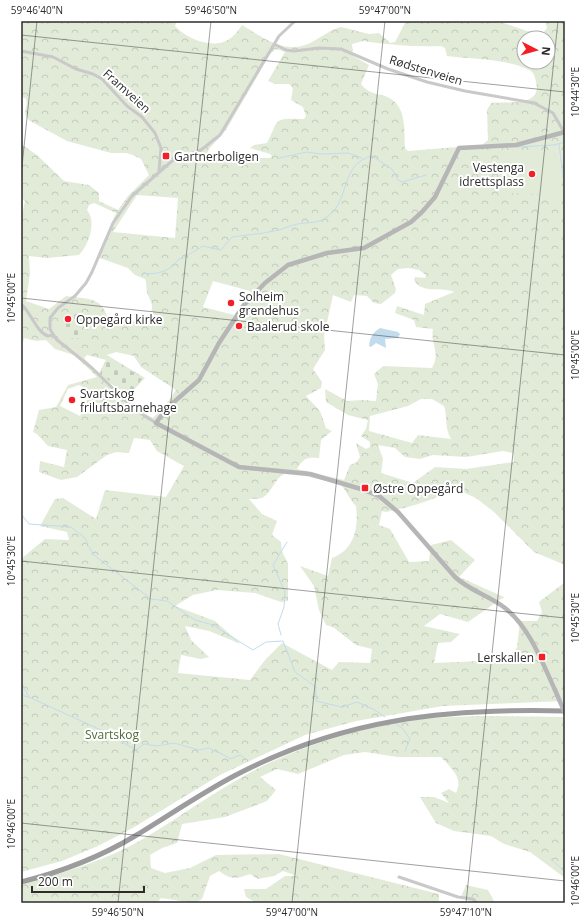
<svg xmlns="http://www.w3.org/2000/svg" width="586" height="924" viewBox="0 0 586 924" font-family="'Open Sans',sans-serif">
<style>
.forest{fill:url(#forest-crowns);fill-rule:evenodd}
.cemetery{fill:url(#cemetery-stones)}
.garden{fill:#e2ebd8}
.water{fill:#c2dbed}
.lines{fill:none;stroke-linecap:round;stroke-linejoin:round}
.stream{stroke:#c2dbed;stroke-width:1}
.minor{stroke:#c9c9c9;stroke-width:3}
.secondary{stroke:#b6b6b6;stroke-width:4.5}
.trunk{stroke:#9c9c9c;stroke-width:5}
.secondary-bridge{stroke:#b6b6b6;stroke-width:4.5}
.ticks{fill:none;stroke:#2c2c2c;stroke-width:1;stroke-opacity:0.45}
.poi-dot{fill:#f31e26;stroke:#fff;stroke-width:1.5}
.labels{text-anchor:middle;dominant-baseline:central;stroke-width:4;stroke-linejoin:round;paint-order:stroke}
.street-label{font-size:12px;fill:#2c2c2c;stroke:#fff}
.poi-label{font-size:12px;fill:#2c2c2c;stroke:#fff;text-anchor:start}
.park-label{font-size:12px;fill:#4d6b37;stroke:#fff}
.neatline{fill:none;stroke:#2c2c2c;stroke-width:1.5}
.ticks-label{font-size:10px;text-anchor:middle;fill:#2c2c2c}
</style>
<defs>
<pattern id="forest-crowns" width="20" height="18" patternUnits="userSpaceOnUse"><rect width="20" height="18" fill="#e2ebd8"/><path d="M2 6a3 3 0 1 1 6 0M12 15a3 3 0 1 1 6 0" fill="none" stroke="#c2caba"/></pattern>
<pattern id="cemetery-stones" width="16" height="16" patternUnits="userSpaceOnUse"><rect width="16" height="16" fill="#e2ebd8"/><path d="M2 7V4a2 2 0 0 1 4 0v3zM10 15v-3a2 2 0 0 1 4 0v3z" fill="#c2caba"/></pattern>
</defs>
<rect width="100%" height="100%" fill="#fff"/>
<path class="forest" d="M21 21H177L175 26C188 40 216 51 232 37 236 34 239 29 242 25 263 38 286 55 310 43 320 38 330 30 341 27L369 34 379 33 390 43 395 42 406 21H498L527 31 543 33 547 28 545 21H565V565L534 552 494 512 476 498 454 488C434 501 409 507 386 512L382 511 379 525 390 529 409 562 429 561 431 545 451 540 475 560 459 577 504 597 468 622 440 614 424 626 460 634 451 642 438 643 434 663 481 661 500 663 517 648 520 621H537L542 612 539 602 565 582V701L443 706 356 721 305 735 220 775 131 829 98 846 62 861 21 872V559L45 539 69 540 67 532 40 526 55 499 63 498 96 519 105 490 166 497 184 466 157 451 150 440 134 438 129 453 116 452 107 455 77 477 61 480 39 472 40 461 64 467 67 450 48 446 37 434 33 432 39 410 56 407 68 385 97 377 74 355 55 349 46 340 36 341 24 338 21 350V214L22 215 25 201 21 198V144L37 155 64 181 89 185 99 193V201L118 210 128 196 149 175 141 159 133 155 126 153H111L67 141 30 121C20 110 29 110 26 99L21 96ZM524 38H548V62H524ZM363 41C389 45 414 47 441 46L445 48 447 56C469 59 510 59 529 70 534 72 535 77 536 82 543 108 504 101 491 103L487 110 488 140 482 145 408 151 405 148C404 128 407 104 385 96 374 93 368 93 361 84L369 65 353 56 352 44ZM276 49 285 52 268 81 275 84H289L293 88 291 100 303 107 306 116 304 119C271 118 280 119 267 143L254 145 250 148 270 154 272 156 270 158H248L235 154 227 156 217 152 210 156 208 152 209 149 226 130 270 54ZM137 195 178 198 175 238 113 232ZM94 203 116 213 97 257 128 268 135 275 145 279C147 284 146 287 147 292 148 297 152 301 152 307 151 327 119 321 108 319 102 296 86 299 66 296L49 309 26 301 30 274 29 256 47 258 79 255C89 244 97 222 87 210L89 205ZM408 268 419 270 426 275 425 278 415 277 414 280C422 295 444 286 454 292L425 304 424 315 397 306 395 313 414 320 416 327 433 329C430 344 441 352 432 368L383 366 374 374 378 384 376 401 363 400 347 401 325 389 326 402 348 415 368 420 366 429 361 436 370 442V447L366 449 356 443 360 457 357 462 350 465 344 480 297 469C303 459 307 456 319 458L321 440 332 431 326 428 320 411 306 396 321 388 322 382 313 369 325 350 324 336 333 295 351 302 354 295 367 296 374 303 381 304 395 293 396 289 391 275 398 269ZM213 281 250 291 234 315 203 307ZM116 352 134 356 141 367 176 390 168 402 153 418 136 409 108 382 129 395 145 378 107 355ZM87 355 106 360 99 373 84 358ZM79 385 92 391 80 416 60 406 68 389ZM421 399H432L444 406C448 419 444 426 451 439L418 435 412 443 369 431 370 416 408 406ZM378 445 395 448 405 457 420 459 433 455 466 457 503 451 513 453 514 462 466 469 435 467 413 483 381 473 383 459ZM284 474 305 476 339 484C346 488 349 500 356 506 359 528 354 550 332 558L328 576 300 566 314 586 319 610 326 625 333 627 356 645 372 649 370 663 339 662 332 670 282 643 265 660 250 680 178 673 181 655 201 659 209 657 191 640 185 626 209 631 241 644 215 621 175 606 193 595 217 590 255 593 281 602 288 601V564L282 551 281 542 272 535 277 521 262 514 249 499C252 499 258 499 262 498 272 493 274 479 284 474Z
M479 716 565 717V878L530 852 504 844 491 836 454 831 436 823 420 797H434L449 803 441 793 449 789 456 793C464 778 451 768 441 757H397L365 752 344 755 298 774 277 769 260 777 276 790 267 801 225 817 182 824 177 843 162 848 150 855 151 868 165 873 190 868 216 855 279 854 439 894V903H257L246 897 244 889H266L285 876H297L283 871 274 876 258 879 250 874C237 879 231 880 219 871L210 876 202 899 195 903 161 898 157 903H21V884C63 873 105 861 143 839 185 814 223 785 267 764 311 743 359 729 406 721 430 717 455 717 479 716Z
M466 885 488 890 495 903H472L461 897Z"/>
<path class="cemetery" d="M62 312H81L82 338H62Z
M108 357 143 378 129 394 100 374Z"/>
<path class="garden" d="M504 154 561 156 559 195 503 193Z"/>
<path class="water" d="M380 328 398 332 400 334 398 338 385 339 386 348 376 343 371 347 369 346C370 338 372 333 380 328Z"/>
<g class="lines">
<path class="stream" d="M559 144 565 191
M517 147 554 145 565 142
M279 158 307 152 321 154 348 153 362 158
M143 273C157 276 172 270 179 259L183 258 203 246 221 250 232 237C246 235 260 234 274 231 282 230 290 225 298 224 308 222 318 224 327 217 351 201 339 164 372 156L392 169 398 180 402 182 426 175
M21 514 29 524 71 527 85 538 87 542
M89 547 94 555 151 599 167 601 195 620 213 625 253 650 266 642 283 641 295 672 316 687V701L342 707 357 702 373 709 385 717
M281 635 278 624 284 607 285 592 273 565 287 542
M21 682 29 697 101 730 136 750 144 744 157 746 174 743 199 750 209 748C217 753 221 752 230 759L240 755 246 759
M21 695 28 697
M395 723 403 729 410 739 405 751
M551 859 565 872"/>
<path class="minor" d="M274 44 286 50 294 51 319 48 341 49 388 69 427 82 465 91 534 103 553 113 564 132
M21 51 53 57 76 69 93 74 102 79 127 106 142 117 155 133 161 148 159 171
M21 304C31 312 36 332 48 336L53 335
M156 423 134 409 92 368 56 339 50 329V318L58 308 75 296 86 283 92 272 113 223 132 196 172 161 201 150 220 135 279 36 295 21
M399 877 458 897 473 899 477 903"/>
<path class="secondary" d="M555 690C542 662 530 628 505 608 490 596 470 591 455 577L398 512 379 496 361 489 310 474 239 467 156 423 166 409 199 380 219 343 244 305 265 283 288 265 327 253 364 248 411 222 422 212 435 197 459 148 516 145 565 132"/>
<path class="trunk" d="M21 882C61 872 100 857 135 836 168 816 200 794 234 776 342 719 445 708 565 711"/>
<path class="secondary-bridge" d="M555 690 565 713"/>
</g>
<path class="ticks" d="M21 35 565 92M21 176 37 21M21 298 565 355M21 561 565 618M21 823 565 881M118 903 211 21M292 903 385 21M466 903 558 21"/>
<g class="poi-dot">
<rect x="162" y="152" width="8" height="8" rx="2"/>
<circle cx="532" cy="174" r="4"/>
<circle cx="231" cy="303" r="4"/>
<circle cx="68" cy="319" r="4"/>
<circle cx="239" cy="326" r="4"/>
<circle cx="72" cy="400" r="4"/>
<rect x="361" y="484" width="8" height="8" rx="2"/>
<rect x="538" y="653" width="8" height="8" rx="2"/>
</g>
<g class="labels">
<g class="street-label">
<text transform="translate(426 70) rotate(17)">Rødstenveien</text>
<text transform="translate(127 91) rotate(42)">Framveien</text>
</g>
<g class="poi-label">
<text x="174" y="156">Gartnerboligen</text>
<text x="524" y="167" text-anchor="end">Vestenga<tspan x="524" dy="14">idrettsplass</tspan></text>
<text x="239" y="296">Solheim<tspan x="239" dy="14">grendehus</tspan></text>
<text x="76" y="319">Oppegård kirke</text>
<text x="247" y="326">Baalerud skole</text>
<text x="80" y="393">Svartskog<tspan x="80" dy="14">friluftsbarnehage</tspan></text>
<text x="373" y="488">Østre Oppegård</text>
<text x="534" y="657" text-anchor="end">Lerskallen</text>
</g>
<g class="park-label">
<text x="112" y="734">Svartskog</text>
</g>
</g>
<rect width="586" height="924" fill="none" stroke="#ffffff" stroke-width="44"/>
<g transform="translate(536 50) rotate(96)"><circle r="19" fill="#ffffff" stroke="#ababab"/>
<path d="M0-3L7 15L0 10L-7 15Z" fill="#f31e26"/>
<text y="-6" font-size="11" font-weight="bold" text-anchor="middle" fill="#2c2c2c">N</text>
</g>
<path d="M32 886v6h112v-6" fill="none" stroke="#2c2c2c" stroke-width="2"/>
<text x="38" y="886" font-size="12" fill="#2c2c2c" stroke="#ffffff" stroke-width="3" paint-order="stroke">200 m</text>
<rect x="22" y="22" width="542" height="880" class="neatline"/>
<g class="ticks-label">
<text x="37" y="14">59°46'40"N</text>
<text x="211" y="14">59°46'50"N</text>
<text x="385" y="14">59°47'00"N</text>
<text transform="translate(575 92) rotate(-90)" y="4">10°44'30"E</text>
<text transform="translate(11 298) rotate(-90)" y="4">10°45'00"E</text>
<text transform="translate(575 355) rotate(-90)" y="4">10°45'00"E</text>
<text transform="translate(11 561) rotate(-90)" y="4">10°45'30"E</text>
<text transform="translate(575 618) rotate(-90)" y="4">10°45'30"E</text>
<text transform="translate(11 824) rotate(-90)" y="4">10°46'00"E</text>
<text transform="translate(575 881) rotate(-90)" y="4">10°46'00"E</text>
<text x="118" y="916">59°46'50"N</text>
<text x="292" y="916">59°47'00"N</text>
<text x="466" y="916">59°47'10"N</text>
</g>
</svg>
